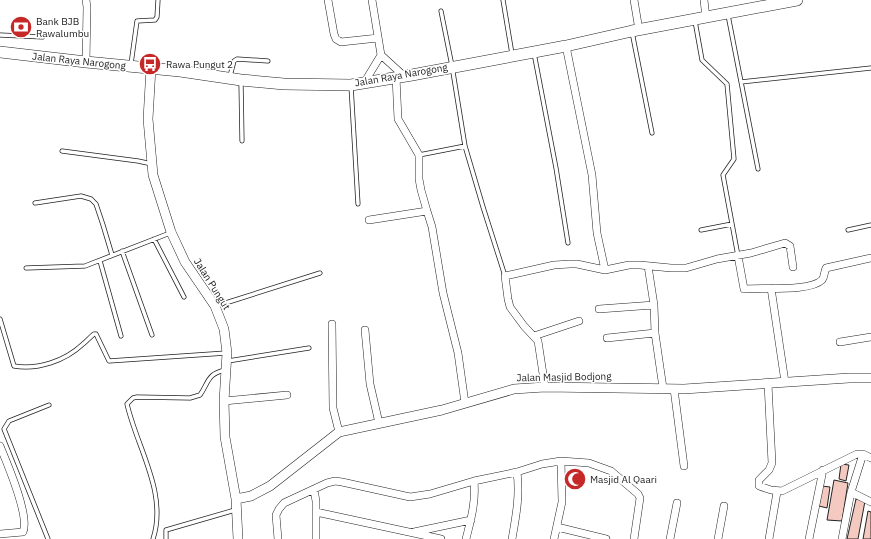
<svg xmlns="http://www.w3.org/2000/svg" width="871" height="539" viewBox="0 0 871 539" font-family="'IBM Plex Sans',sans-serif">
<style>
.building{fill:#f3c9c0;stroke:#222}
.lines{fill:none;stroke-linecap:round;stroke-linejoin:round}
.service-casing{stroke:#222;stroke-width:5}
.minor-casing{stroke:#222;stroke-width:8}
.tertiary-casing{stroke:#222;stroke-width:10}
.primary-casing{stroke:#222;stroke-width:12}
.service{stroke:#fff;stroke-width:3.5}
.minor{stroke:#fff;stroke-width:7}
.tertiary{stroke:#fff;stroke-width:9}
.primary{stroke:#fff;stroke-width:11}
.labels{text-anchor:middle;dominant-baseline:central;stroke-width:3;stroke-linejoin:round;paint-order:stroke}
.poi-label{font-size:10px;fill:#222;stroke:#fff;text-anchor:start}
.street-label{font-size:10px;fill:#222;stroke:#fff}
</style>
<rect width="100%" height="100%" fill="#fff"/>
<path class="building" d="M841 464 849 465 846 481 839 479Z
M834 480 848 483 842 521 827 520Z
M822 486 830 487 827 508 819 506Z
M856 499 865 501 858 539H847Z
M868 511 871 512V539H863Z"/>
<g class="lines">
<g class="service-casing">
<path id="service" d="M503 0 512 54
M441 11 452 66 465 146 483 207 505 276
M728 15 758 169
M695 21 702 60 727 84 734 159 723 175 738 256
M632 32 652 133
M0 35 43 37
M534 53 556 168 568 243
M131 64 137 21 155 20 157 17 158 0
M230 76 234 61 237 59 268 61
M241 82 242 141
M741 82 871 68
M351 86 358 204
M62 151 138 161 152 164
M419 155 465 146
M35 203 81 196 91 199 96 204 103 225 112 255
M701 230 732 224
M848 230 871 225
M154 239 184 297
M122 251 152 335
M100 261 121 336
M26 268 85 266 170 233
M216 306 320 273
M0 319 14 366C38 370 65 361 83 344 87 341 90 337 94 334H96L109 361 226 353
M228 361 309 348
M48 539 4 429 9 421 49 405
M153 539C168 493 137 448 127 404L133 398 137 397 190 398 200 395C209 382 207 374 225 370
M166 539V530L235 510"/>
</g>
<g class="minor-casing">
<path id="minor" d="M86 0 87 7 86 62
M328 0 334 34 336 39 341 42 378 38
M372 0 381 55 404 76
M634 0 639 30
M704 0 706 18
M566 46 592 175 597 233 605 270
M396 77 398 119 419 155V179L421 190 427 211 432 227 443 293 458 353 465 403
M364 83 381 55
M369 220 427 211
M738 256 744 289C761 287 810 292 822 280 825 276 824 272 826 268L871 258
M648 266 654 305 655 333 663 388
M771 288 785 382
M599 309 654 305
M332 324 333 408 339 432
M365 330 370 384 379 423
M534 336 579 321
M607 338 655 333
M840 342 871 337
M768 384 772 463 769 470 759 480V486L771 490 782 491 857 454H863L871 458
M545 387 538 341 524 326 510 307 508 299 505 276 554 265 570 264H577L605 270 629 265H640L671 268H686L717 259 751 253 785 243 790 246 793 267
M674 389 684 466
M224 401 287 395
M0 446C7 463 30 516 23 532L0 534
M314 490 316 501V539
M851 492 871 502
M316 512 441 539
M557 527 606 539
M414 532 471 520
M278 539 276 515 279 509 284 503 327 483 335 481 342 482 410 497 430 494 474 481 517 472 542 464 561 461 589 463 611 471 638 494 640 498 634 539
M466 539C471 519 476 502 474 481
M512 539C516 516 520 496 517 472
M554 539 562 502 561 461
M670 539 677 503
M718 539 724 506
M769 539 777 492
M809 539 823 470
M842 539 851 492 863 454"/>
</g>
<g class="tertiary-casing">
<path id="tertiary" d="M151 68 148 119 153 175 171 232 185 262 215 306 224 329 227 353 224 401 225 437 236 499 238 539
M236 499 251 496 270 486 339 432 442 410 514 389 545 387 684 389 849 378H871"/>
</g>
<g class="primary-casing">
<path id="primary" d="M0 52 86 62 180 71 241 80 284 84 351 85 412 75 566 46 632 31 797 0"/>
</g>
<use href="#service" class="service"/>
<use href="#minor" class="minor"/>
<use href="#tertiary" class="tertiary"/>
<use href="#primary" class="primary"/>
</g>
<defs>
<g id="bank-disc" transform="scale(1.15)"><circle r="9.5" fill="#c62828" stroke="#fff"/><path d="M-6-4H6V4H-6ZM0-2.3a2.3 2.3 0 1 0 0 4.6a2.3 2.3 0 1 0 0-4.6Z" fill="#fff"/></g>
<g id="bus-disc" transform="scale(1.15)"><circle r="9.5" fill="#c62828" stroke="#fff"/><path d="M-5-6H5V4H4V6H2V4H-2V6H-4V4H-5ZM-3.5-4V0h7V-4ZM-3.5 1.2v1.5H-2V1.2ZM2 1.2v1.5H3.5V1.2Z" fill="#fff"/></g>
<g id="mosque-disc" transform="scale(1.15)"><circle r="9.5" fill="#c62828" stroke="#fff"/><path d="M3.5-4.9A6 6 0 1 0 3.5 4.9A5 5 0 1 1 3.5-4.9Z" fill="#fff"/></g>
</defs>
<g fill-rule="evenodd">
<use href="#bank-disc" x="21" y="27"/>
<use href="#bus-disc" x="150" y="64"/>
<use href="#mosque-disc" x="575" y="479"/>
</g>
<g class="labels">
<g class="poi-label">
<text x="36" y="21">Bank BJB<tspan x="36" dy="12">Rawalumbu</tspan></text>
<text x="166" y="64">Rawa Pungut 2</text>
<text x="590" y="479">Masjid Al Qaari</text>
</g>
<g class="street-label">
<text transform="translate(79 61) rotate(6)">Jalan Raya Narogong</text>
<text transform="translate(401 75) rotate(-10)">Jalan Raya Narogong</text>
<text transform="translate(212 284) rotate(58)">Jalan Pungut</text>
<text transform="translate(564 377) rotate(-1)">Jalan Masjid Bodjong</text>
</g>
</g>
</svg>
